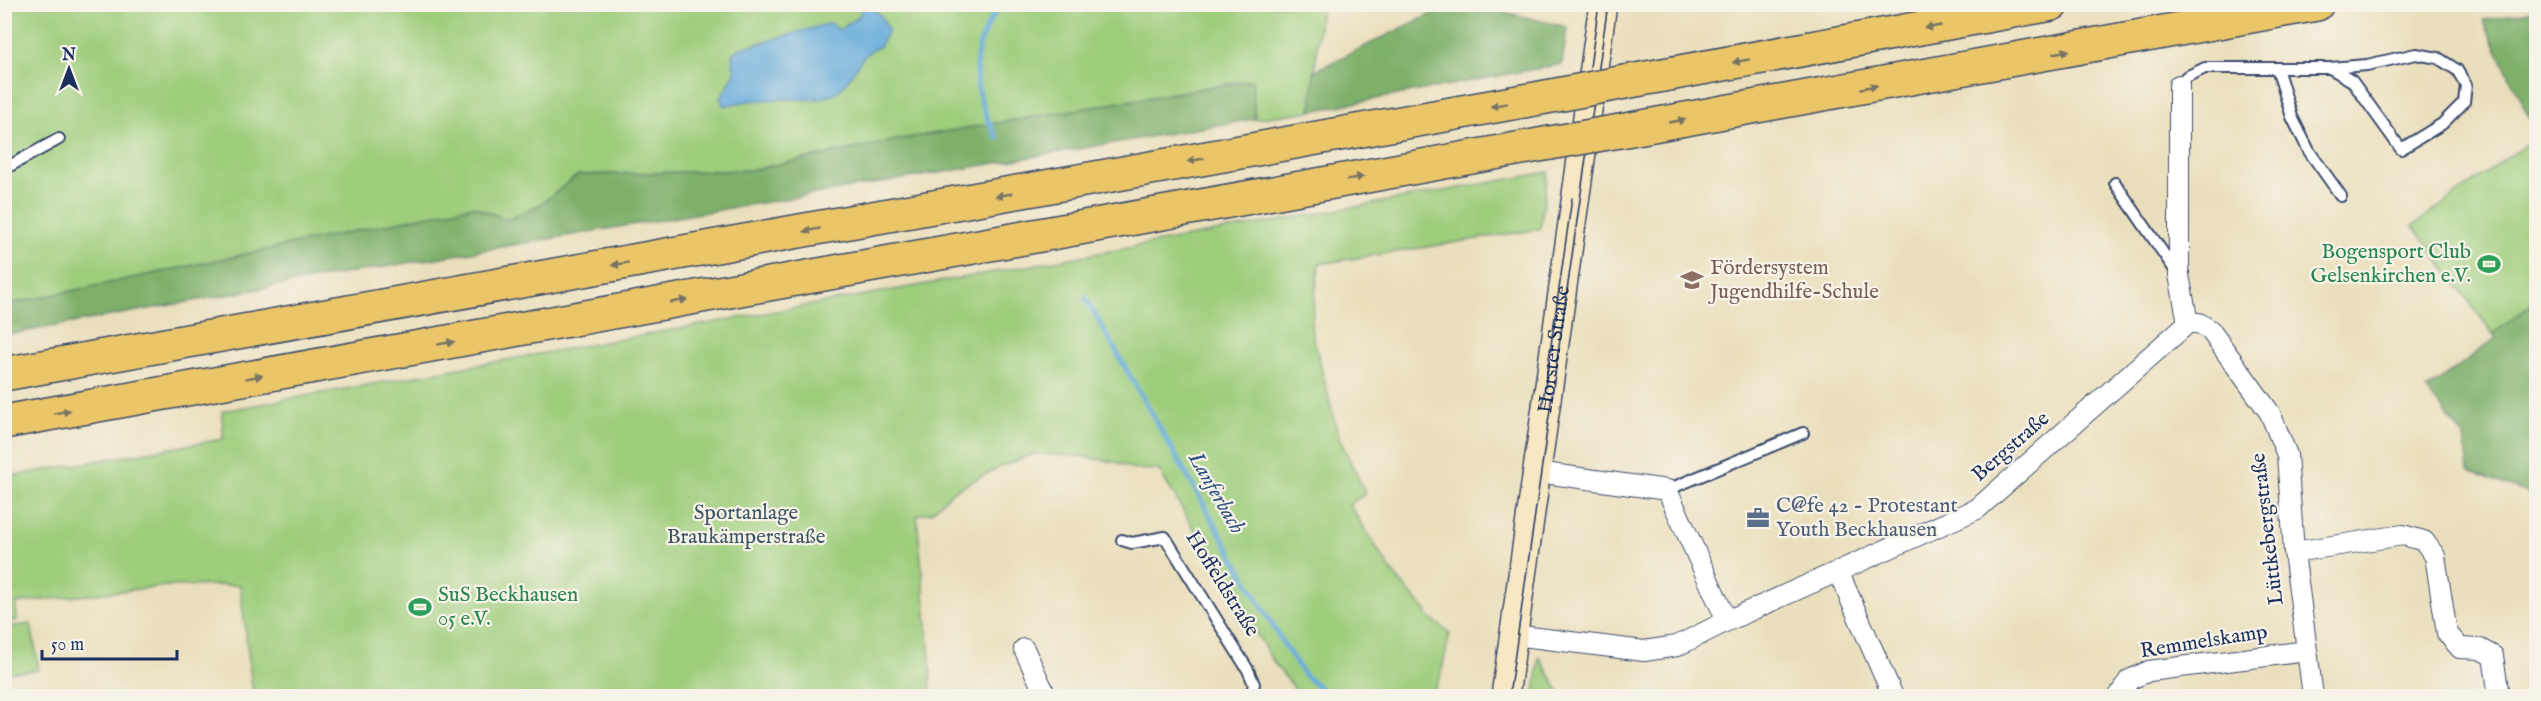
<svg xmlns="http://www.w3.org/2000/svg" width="2541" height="701" viewBox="0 0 2541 701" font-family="'IM FELL English',serif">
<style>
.green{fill:#9ecd7b;stroke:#5c7e6c;stroke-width:1.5}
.forest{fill:#7eb06b;stroke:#4c7064;stroke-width:1.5}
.water{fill:#65abdb;stroke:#406d9c;stroke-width:1.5}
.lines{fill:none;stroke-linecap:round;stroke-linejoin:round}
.stream{stroke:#65abdb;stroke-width:5}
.lane-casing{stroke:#3a496c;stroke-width:14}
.street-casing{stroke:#3a496c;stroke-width:22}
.secondary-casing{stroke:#3a496c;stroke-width:30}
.highway-casing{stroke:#3a496c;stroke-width:36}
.lane{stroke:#fff;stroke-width:10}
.street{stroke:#fff;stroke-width:20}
.secondary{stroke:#f7e8c3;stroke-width:27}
.highway{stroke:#eac669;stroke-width:33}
.tram{stroke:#1b2f5e;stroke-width:1.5}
.highway-bridge-casing{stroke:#3a496c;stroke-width:36;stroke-linecap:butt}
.highway-bridge{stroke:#eac669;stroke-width:33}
.oneway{fill:#787363}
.labels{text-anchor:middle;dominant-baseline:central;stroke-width:4.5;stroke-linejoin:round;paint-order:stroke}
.leisure-label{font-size:21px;fill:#27864d;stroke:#f7f3e8;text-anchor:end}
.education-label{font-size:21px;fill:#785e54;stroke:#f7f3e8;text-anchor:start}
.street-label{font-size:21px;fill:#1b2f5e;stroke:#f7f3e8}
.service-label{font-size:21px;fill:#4e5e75;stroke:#f7f3e8;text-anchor:start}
.park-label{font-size:21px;fill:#3c5665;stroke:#f7f3e8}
.water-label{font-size:22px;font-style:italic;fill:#315484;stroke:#f7f3e8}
</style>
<rect width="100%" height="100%" fill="#f7f3e8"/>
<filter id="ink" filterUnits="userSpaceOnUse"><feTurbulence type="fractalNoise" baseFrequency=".0167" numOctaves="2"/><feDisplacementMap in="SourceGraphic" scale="12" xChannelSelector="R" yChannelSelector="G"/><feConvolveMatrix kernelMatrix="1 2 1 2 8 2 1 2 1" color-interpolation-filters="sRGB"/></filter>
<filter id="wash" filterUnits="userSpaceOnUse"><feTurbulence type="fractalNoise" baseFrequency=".008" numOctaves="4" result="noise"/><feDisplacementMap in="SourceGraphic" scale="24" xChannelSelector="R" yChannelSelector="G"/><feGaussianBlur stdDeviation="1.35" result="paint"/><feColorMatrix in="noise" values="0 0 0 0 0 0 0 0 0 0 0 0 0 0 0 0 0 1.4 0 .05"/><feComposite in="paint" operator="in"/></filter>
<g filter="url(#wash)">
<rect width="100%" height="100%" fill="#eadfbc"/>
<path class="green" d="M4 5H1321L1311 111 1255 119 1252 80 902 139 752 170 578 175 541 204 507 220 473 206 5 305Z
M2536 137V301L2493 334 2413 226Z
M1548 172 1540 229 1319 264 1311 328 1339 438 1366 494 1349 504 1392 572 1427 612 1426 615 1450 633 1440 678 1431 696H1300L1274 663 1159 470 1134 469 1115 462 1078 456 1034 454 1002 466 955 490 931 512 917 515 931 670 930 696H253L240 585 167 586 16 603 17 620 5 622V477L223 439 222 411Z
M31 624 39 670 5 673V627Z
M1539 657 1562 696H1535Z"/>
<path class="forest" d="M1449 5H1474L1567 27 1562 64 1311 111 1314 71Z
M2536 11V133L2483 20Z
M1252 80 1255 119 325 277 5 335V305L473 206 508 220 541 204 578 175 752 170 902 139Z
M2536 301V505L2530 494 2468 471 2464 437 2427 390 2496 338 2493 334Z"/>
<path class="water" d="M863 6C879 9 883 17 888 31L879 47C855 54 853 86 831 95 814 102 807 99 790 99 768 99 746 100 724 106L720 99 735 73 732 54 738 49 831 23 839 30 859 16Z"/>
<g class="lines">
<path class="stream" d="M997 138C972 92 965 46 1003 4
M1085 297 1281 640 1304 675 1330 696"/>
</g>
</g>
<g filter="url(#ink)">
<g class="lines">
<g class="lane-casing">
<path id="lane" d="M2277 68 2292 117 2309 151 2341 196
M2179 85 2186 77 2205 68H2330L2367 65 2416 54 2438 58 2457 70 2466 85 2464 102 2442 124 2401 149 2352 81 2330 68
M4 169 59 139
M2115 183 2177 273
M1667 490 1803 433
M1122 540 1132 543 1165 537 1248 670 1254 684 1251 696"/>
</g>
<g class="street-casing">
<path id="street" d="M2188 323H2199L2210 330 2270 413 2287 455 2294 552 2313 696
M1537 472 1667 490 1727 621
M2294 552 2403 535 2424 541 2435 556 2447 633 2460 648 2480 649 2493 656 2499 696
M1838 571 1893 696
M1514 635 1644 651 1677 646 1727 621 1977 509 2188 323 2179 275V85
M1024 649 1046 696
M2119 696 2129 680 2149 671 2307 651"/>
</g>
<g class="secondary-casing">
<g id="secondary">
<path id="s1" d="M1505 696 1603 4"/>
</g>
</g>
<g class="highway-casing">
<path id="highway" d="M1625 82 2052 4
M1620 131 2317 4
M4 374 1557 95
M4 422 1550 143"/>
</g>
<use href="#lane" class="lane"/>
<use href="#street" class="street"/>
<use href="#secondary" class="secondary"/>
<use href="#highway" class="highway"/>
<path class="tram" d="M1590 67 1599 4
M1542 408 1572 198
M1509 696 1608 4"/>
<g class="highway-bridge-casing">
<path id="highway-bridge" d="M1557 95 1625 82
M1550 143 1620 131"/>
</g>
<use href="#highway-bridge" class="highway-bridge"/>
</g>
<defs><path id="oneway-solid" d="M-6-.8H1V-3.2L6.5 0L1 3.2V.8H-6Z" transform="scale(1.5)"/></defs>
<g class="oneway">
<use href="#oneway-solid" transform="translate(1933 27) rotate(169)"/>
<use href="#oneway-solid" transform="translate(2061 52) rotate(-10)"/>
<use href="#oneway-solid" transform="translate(1741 61) rotate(170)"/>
<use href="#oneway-solid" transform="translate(1869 87) rotate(-10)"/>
<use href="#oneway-solid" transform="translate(1499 105) rotate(170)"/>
<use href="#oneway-solid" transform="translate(1677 121) rotate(-10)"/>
<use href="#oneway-solid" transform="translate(1196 160) rotate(170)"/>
<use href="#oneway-solid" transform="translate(1355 178) rotate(-10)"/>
<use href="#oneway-solid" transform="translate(1004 195) rotate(170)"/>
<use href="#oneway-solid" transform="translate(812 230) rotate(170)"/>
<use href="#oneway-solid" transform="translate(620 264) rotate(170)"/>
<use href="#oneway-solid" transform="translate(679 301) rotate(-10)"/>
<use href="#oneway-solid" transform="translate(446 343) rotate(-10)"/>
<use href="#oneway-solid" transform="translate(254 377) rotate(-10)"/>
<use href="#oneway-solid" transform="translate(62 412) rotate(-10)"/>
</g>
</g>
<defs>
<g id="stadium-bare" transform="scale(1.8)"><path d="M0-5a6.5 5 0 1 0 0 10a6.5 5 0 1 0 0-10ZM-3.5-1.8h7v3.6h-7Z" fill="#2e9e5b" stroke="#f7f3e8" stroke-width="2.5" paint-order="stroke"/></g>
<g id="school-bare" transform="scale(1.8)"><path d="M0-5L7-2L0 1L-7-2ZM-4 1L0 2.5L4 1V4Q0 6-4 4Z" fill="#8d6e63" stroke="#f7f3e8" stroke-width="2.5" paint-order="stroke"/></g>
<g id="office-bare" transform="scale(1.8)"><path d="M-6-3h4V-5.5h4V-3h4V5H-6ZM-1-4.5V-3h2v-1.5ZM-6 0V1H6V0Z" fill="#5c6f8a" stroke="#f7f3e8" stroke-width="2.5" paint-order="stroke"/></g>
</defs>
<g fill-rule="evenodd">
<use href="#stadium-bare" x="2489" y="264"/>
<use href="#school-bare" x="1692" y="280"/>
<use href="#office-bare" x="1758" y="518"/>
<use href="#stadium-bare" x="420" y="607"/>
</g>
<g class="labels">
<g class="leisure-label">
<text x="2471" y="252">Bogensport Club<tspan x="2471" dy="24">Gelsenkirchen e.V.</tspan></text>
<text x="438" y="595" text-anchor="start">SuS Beckhausen<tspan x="438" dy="24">05 e.V.</tspan></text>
</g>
<g class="education-label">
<text x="1710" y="268">Fördersystem<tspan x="1710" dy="24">Jugendhilfe-Schule</tspan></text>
</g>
<g class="street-label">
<text stroke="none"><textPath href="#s1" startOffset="350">Horster Straße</textPath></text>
<text transform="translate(2011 447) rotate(-41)">Bergstraße</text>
<text transform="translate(2268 529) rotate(-97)">Lüttkebergstraße</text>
<text transform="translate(1222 584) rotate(58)">Hoffeldstraße</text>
<text transform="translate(2204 642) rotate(-9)">Remmelskamp</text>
</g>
<g class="service-label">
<text x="1776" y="506">C@fe 42 - Protestant<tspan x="1776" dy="24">Youth Beckhausen</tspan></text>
</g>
<g class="park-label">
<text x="746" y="513">Sportanlage<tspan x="746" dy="24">Braukämperstraße</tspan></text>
</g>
<g class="water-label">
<text transform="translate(1216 493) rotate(60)">Lanferbach</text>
</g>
</g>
<rect width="2541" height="701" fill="none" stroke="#f7f3e8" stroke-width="24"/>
<g transform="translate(69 69)" stroke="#f7f3e8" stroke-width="4.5" paint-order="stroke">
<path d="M0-4.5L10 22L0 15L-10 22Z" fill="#1b2f5e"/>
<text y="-9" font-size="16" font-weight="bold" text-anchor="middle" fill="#1b2f5e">N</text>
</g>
<path d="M42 650v9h135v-9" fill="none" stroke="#1b2f5e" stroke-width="3"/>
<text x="51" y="650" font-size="18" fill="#1b2f5e" stroke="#f7f3e8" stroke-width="4.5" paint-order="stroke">50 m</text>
</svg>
